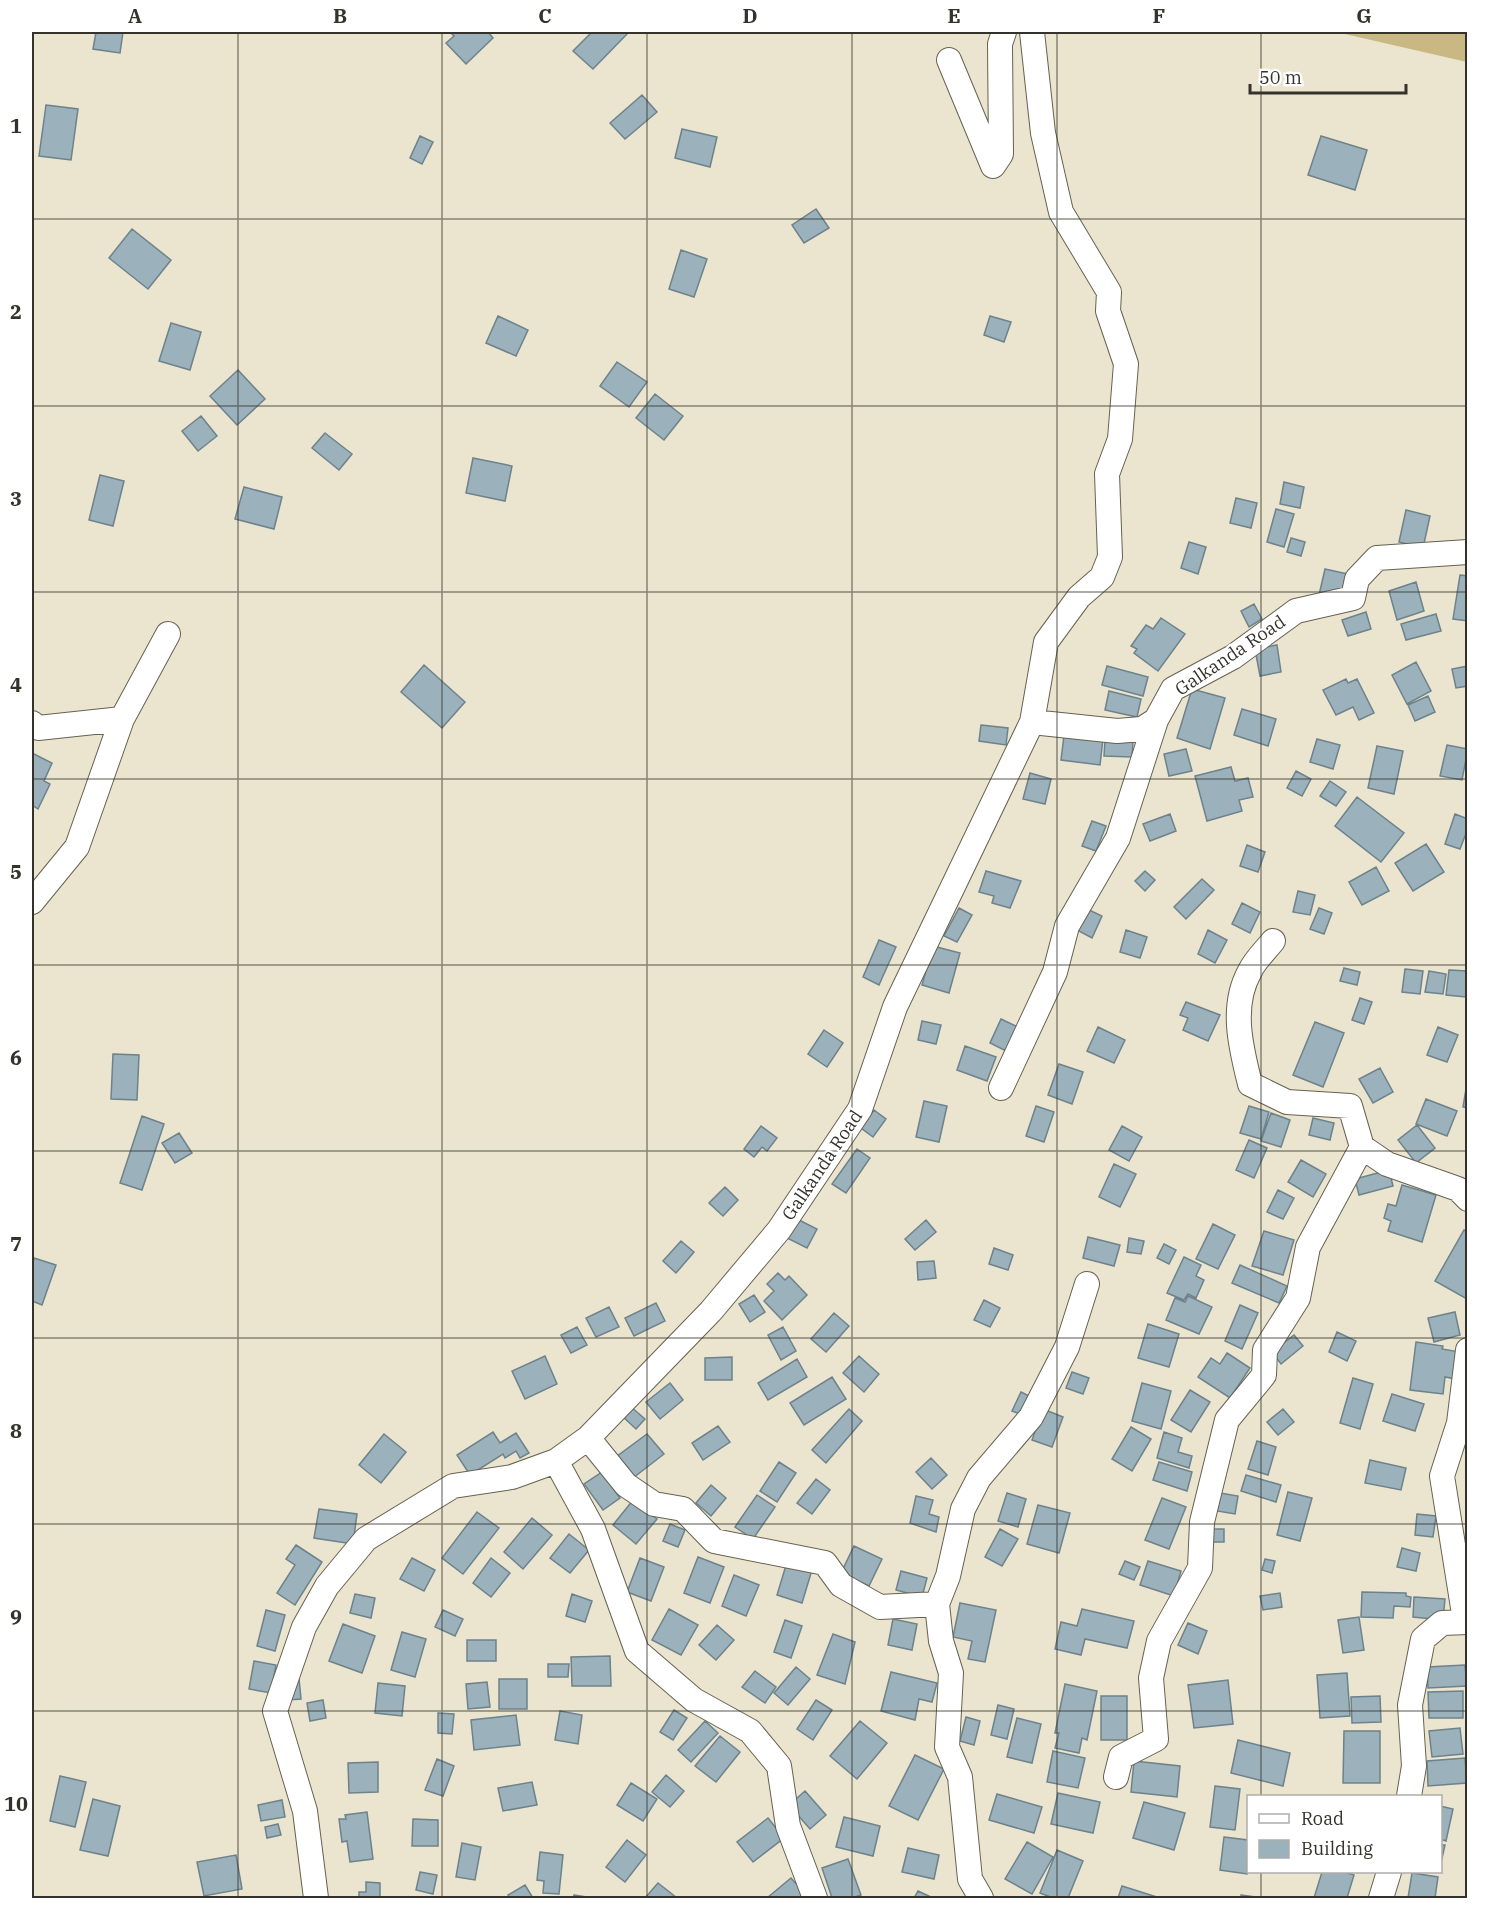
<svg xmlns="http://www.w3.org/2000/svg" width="1499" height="1930" viewBox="0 0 1499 1930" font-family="'IBM Plex Serif',serif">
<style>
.green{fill:#c9b881}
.building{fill:#9bb1bb;stroke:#6d828b;stroke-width:1.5}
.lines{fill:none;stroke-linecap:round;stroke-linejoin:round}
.minor-casing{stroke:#666150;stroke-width:26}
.minor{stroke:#fff;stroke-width:24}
.grid{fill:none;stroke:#34322a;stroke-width:1.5;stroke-opacity:0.55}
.labels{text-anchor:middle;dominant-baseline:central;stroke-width:4.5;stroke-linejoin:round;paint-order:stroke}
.street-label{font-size:18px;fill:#34322a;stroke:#fff}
.neatline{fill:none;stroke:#34322a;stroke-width:2}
.grid-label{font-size:20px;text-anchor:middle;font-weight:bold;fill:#34322a}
</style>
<rect width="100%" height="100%" fill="#ebe5d0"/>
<path class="green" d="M1336 32H1467V62Z"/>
<path class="building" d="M96 32H123L120 53 93 49Z
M450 32H488L493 38 466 64 446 43 454 36Z
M592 32 628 33 593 69 573 51Z
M642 95 657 112 625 139 610 123Z
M46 105 78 109 71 160 39 156Z
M682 129 717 137 710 167 675 158Z
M420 136 433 142 422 164 410 158Z
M1321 136 1367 150 1355 190 1308 175Z
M816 209 829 228 804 243 792 225Z
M132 229 171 260 148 289 109 258Z
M681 250 707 259 694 297 669 289Z
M498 316 528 330 516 356 486 343Z
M990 316 1011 322 1004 342 984 335Z
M171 323 201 332 190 370 159 361Z
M617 362 647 382 629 407 600 386Z
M238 370 265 399 237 425 210 396Z
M655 394 683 416 664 440 636 418Z
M201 416 217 436 198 451 182 431Z
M325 433 352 454 339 470 312 448Z
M473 458 512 466 505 501 466 493Z
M100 475 124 481 113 526 89 520Z
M1284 482 1304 487 1300 508 1280 504Z
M244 487 282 497 274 529 235 519Z
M1236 498 1257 503 1251 528 1230 523Z
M1276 509 1294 514 1284 547 1267 542Z
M1406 510 1430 516 1423 548 1399 542Z
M1291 538 1305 542 1301 556 1287 552Z
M1189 542 1206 547 1198 574 1181 568Z
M1325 569 1348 574 1342 600 1319 595Z
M1460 575 1468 576V621L1453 619Z
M1416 582 1424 611 1397 620 1389 591Z
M1254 604 1262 619 1249 627 1241 611Z
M1366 612 1371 629 1348 636 1342 620Z
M1436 614 1441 631 1406 640 1401 624Z
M1161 618 1185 634 1158 671 1134 653 1137 649 1131 646 1146 625 1153 629Z
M1277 645 1281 672 1260 676 1255 649Z
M1416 662 1431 691 1407 704 1392 675Z
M424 665 465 702 442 728 401 692Z
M1107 666 1148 677 1143 696 1102 685Z
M1468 666V686L1456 688 1452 669Z
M1346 679 1348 683 1357 679 1374 713 1359 720 1353 707 1336 715 1323 690Z
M1192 689 1225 698 1210 749 1177 738Z
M1109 691 1141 699 1137 717 1105 710Z
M1428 696 1435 712 1415 721 1408 705Z
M1242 709 1276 719 1268 746 1234 735Z
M981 725 1008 728 1006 745 979 741Z
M1064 735 1103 739 1100 765 1061 760Z
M1317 739 1340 745 1333 769 1310 762Z
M1105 740 1133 742 1132 757 1104 756Z
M1447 745 1468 749 1462 780 1440 776Z
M1377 746 1403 751 1394 794 1368 788Z
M1186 749 1192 771 1169 776 1164 754Z
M32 753 52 763 44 781 50 784 38 809 32 805Z
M1231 767 1235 781 1248 778 1253 797 1239 800 1242 811 1207 821 1195 776Z
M1296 771 1311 779 1302 796 1287 788Z
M1030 773 1051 779 1045 804 1023 799Z
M1330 781 1346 792 1336 806 1320 796Z
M1357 797 1404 833 1381 862 1335 826Z
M1170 814 1176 831 1150 841 1143 824Z
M1455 814 1468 819V828L1460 849 1445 844Z
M1092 821 1106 826 1096 851 1082 846Z
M1426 844 1444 872 1413 891 1395 863Z
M1247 845 1265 852 1258 872 1240 866Z
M1376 867 1389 891 1362 905 1349 882Z
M986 871 1021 881 1010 908 992 903 994 896 979 892Z
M1145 871 1155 880 1145 891 1135 881Z
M1202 879 1214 890 1186 919 1174 907Z
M1298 891 1315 895 1310 915 1293 912Z
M1242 903 1260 912 1250 933 1232 924Z
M959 908 972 915 957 942 944 936Z
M1319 908 1332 913 1324 934 1310 929Z
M1087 909 1102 916 1092 938 1077 930Z
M1126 930 1147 937 1140 958 1120 952Z
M1208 930 1227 940 1215 963 1198 954Z
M879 940 896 947 879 985 863 977Z
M933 946 960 953 949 993 922 985Z
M1344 968 1360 972 1357 985 1340 981Z
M1405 969 1423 971 1420 994 1402 992Z
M1449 970 1468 971 1466 997 1446 995Z
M1429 971 1446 974 1443 994 1425 992Z
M1360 998 1372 1002 1364 1024 1352 1020Z
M1186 1002 1220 1015 1208 1041 1183 1030 1188 1018 1180 1015Z
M1001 1019 1018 1027 1006 1051 990 1043Z
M922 1021 941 1025 936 1044 918 1040Z
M1315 1022 1344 1033 1323 1087 1293 1075Z
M1098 1027 1125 1040 1114 1063 1087 1051Z
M1438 1027 1458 1035 1447 1062 1427 1055Z
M824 1030 843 1043 827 1067 808 1054Z
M965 1046 996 1057 987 1081 957 1070Z
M113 1054 139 1055 137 1100 111 1099Z
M1059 1064 1083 1072 1072 1104 1048 1095Z
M1380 1068 1393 1092 1373 1103 1359 1079Z
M1467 1083H1468V1108L1463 1107Z
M1426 1099 1457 1111 1447 1136 1416 1124Z
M924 1101 947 1106 939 1142 916 1137Z
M1036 1106 1054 1112 1044 1142 1026 1136Z
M1249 1106 1269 1112 1261 1139 1240 1133Z
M874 1110 886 1119 873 1137 861 1128Z
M1271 1113 1290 1120 1281 1147 1261 1141Z
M142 1116 164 1124 142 1190 120 1183Z
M1313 1118 1334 1123 1330 1140 1309 1135Z
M1417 1125 1435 1148 1416 1163 1398 1140Z
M761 1126 777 1138 767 1151 762 1147 754 1157 744 1149Z
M1122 1126 1142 1137 1129 1161 1109 1150Z
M179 1133 192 1153 175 1163 162 1143Z
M1249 1140 1267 1148 1254 1178 1236 1170Z
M857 1149 870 1158 846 1193 832 1184Z
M1301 1160 1326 1174 1313 1197 1288 1182Z
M1114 1164 1136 1174 1120 1207 1099 1197Z
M1389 1170 1393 1186 1359 1195 1355 1179Z
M1402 1185 1436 1195 1422 1242 1388 1231 1391 1221 1384 1218 1388 1204 1396 1206Z
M725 1187 738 1200 723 1216 709 1203Z
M1278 1190 1294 1198 1283 1219 1267 1212Z
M797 1219 817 1229 807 1248 787 1238Z
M926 1220 936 1232 915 1250 905 1239Z
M1213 1224 1235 1235 1218 1269 1196 1259Z
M1464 1230 1468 1232 1467 1299 1435 1281Z
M1264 1231 1294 1240 1283 1275 1252 1266Z
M1088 1237 1120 1245 1114 1266 1083 1258Z
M1129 1238 1144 1241 1141 1254 1127 1252Z
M681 1241 694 1252 676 1273 663 1261Z
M1164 1244 1176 1250 1169 1264 1157 1258Z
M994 1248 1013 1255 1008 1270 989 1264Z
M1184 1257 1201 1265 1196 1276 1204 1280 1196 1298 1188 1294 1184 1300 1167 1293Z
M34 1258 56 1265 42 1305 32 1301V1266Z
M934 1261 936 1278 918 1280 917 1262Z
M1240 1265 1287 1286 1279 1303 1232 1283Z
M778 1273 785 1280 789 1276 807 1295 782 1320 764 1301 774 1291 767 1284Z
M754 1295 765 1312 750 1322 739 1304Z
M1188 1296 1212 1307 1199 1334 1166 1320 1175 1298 1185 1302Z
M984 1300 1000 1308 990 1327 974 1320Z
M656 1303 665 1321 634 1336 625 1318Z
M1240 1305 1258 1313 1242 1349 1225 1341Z
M609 1307 619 1327 596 1337 586 1318Z
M1455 1312 1460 1335 1434 1342 1428 1318Z
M834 1313 849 1326 826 1352 811 1339Z
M1148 1324 1179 1334 1169 1367 1138 1358Z
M577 1327 587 1345 571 1353 561 1335Z
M783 1327 796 1351 781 1360 768 1335Z
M1337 1332 1356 1341 1347 1361 1329 1352Z
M1294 1335 1303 1346 1281 1364 1272 1352Z
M1416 1342 1443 1346 1442 1349 1460 1352 1456 1379 1445 1377 1443 1394 1410 1390Z
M1227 1353 1250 1368 1230 1398 1198 1377 1211 1358 1220 1364Z
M545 1356 557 1384 525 1399 512 1371Z
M859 1356 879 1374 864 1392 843 1373Z
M732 1357V1380H705V1358Z
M797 1359 807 1377 768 1400 758 1383Z
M1072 1372 1089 1378 1083 1394 1066 1388Z
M832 1377 846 1399 804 1425 790 1403Z
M1353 1378 1373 1384 1360 1429 1340 1423Z
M670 1383 683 1400 660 1419 646 1402Z
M1142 1383 1171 1391 1161 1429 1132 1421Z
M1190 1390 1210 1402 1191 1432 1171 1420Z
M1021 1392 1033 1398 1025 1416 1012 1411Z
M1392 1394 1424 1404 1415 1431 1383 1421Z
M630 1406 645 1419 636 1429 621 1415Z
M849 1409 862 1421 826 1463 812 1450Z
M1043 1409 1063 1417 1052 1447 1032 1440Z
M1283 1409 1294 1422 1278 1435 1267 1422Z
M718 1426 730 1442 703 1460 692 1443Z
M1131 1427 1151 1439 1132 1471 1112 1459Z
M493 1432 500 1443 516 1433 529 1453 520 1458 516 1451 505 1458 503 1454 470 1475 457 1455Z
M1164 1432 1182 1438 1178 1452 1192 1456 1189 1468 1157 1458Z
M384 1434 406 1452 381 1483 359 1465Z
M647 1434 664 1454 633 1478 616 1457Z
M1257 1441 1276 1447 1268 1475 1248 1469Z
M931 1458 947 1475 932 1489 916 1472Z
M1370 1460 1406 1468 1401 1490 1365 1483Z
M779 1462 796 1473 777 1502 760 1491Z
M1159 1462 1192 1472 1187 1491 1153 1480Z
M602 1472 620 1498 603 1510 584 1484Z
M1246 1475 1281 1485 1276 1502 1241 1491Z
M816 1479 830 1490 812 1514 797 1503Z
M711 1485 726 1498 711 1516 696 1503Z
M1288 1492 1312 1498 1300 1541 1277 1535Z
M1007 1493 1026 1499 1018 1527 998 1521Z
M1220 1493 1238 1496 1235 1514 1217 1511Z
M757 1495 775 1507 753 1539 735 1527Z
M916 1496 933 1500 929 1514 939 1517 936 1532 910 1523Z
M1162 1498 1186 1507 1169 1549 1145 1540Z
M633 1500 657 1519 636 1544 613 1525Z
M1038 1505 1070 1513 1059 1553 1027 1544Z
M319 1509 357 1514 353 1544 314 1538Z
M477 1512 499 1528 463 1574 442 1558Z
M1417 1514 1436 1516 1433 1537 1415 1535Z
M532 1518 552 1535 523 1569 504 1552Z
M670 1524 685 1530 678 1547 663 1541Z
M1000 1529 1018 1539 1002 1566 985 1557Z
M1213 1529H1224V1542H1213Z
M569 1534 589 1550 570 1573 550 1558Z
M296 1545 322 1562 295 1605 277 1593 295 1565 286 1559Z
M854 1546 882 1559 869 1586 841 1573Z
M1402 1548 1420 1553 1416 1571 1397 1567Z
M698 1557 724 1567 710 1603 684 1593Z
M412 1558 435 1570 424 1591 400 1579Z
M491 1558 510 1573 491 1597 473 1583Z
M640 1558 664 1567 651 1601 627 1592Z
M1265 1559 1275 1561 1272 1573 1262 1570Z
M1125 1561 1140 1567 1134 1580 1119 1574Z
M1148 1561 1181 1571 1174 1596 1140 1585Z
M787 1562 812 1570 802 1603 777 1595Z
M901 1571 927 1578 922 1597 896 1590Z
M734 1575 759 1585 746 1616 722 1606Z
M1362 1592 1406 1593V1596L1411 1597 1410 1607 1394 1606 1393 1618 1361 1617Z
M1280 1593 1282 1607 1263 1610 1260 1596Z
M355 1594 375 1598 371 1618 350 1613Z
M572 1594 592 1601 585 1622 566 1616Z
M1414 1597 1445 1599 1443 1620 1413 1617Z
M960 1603 996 1610 985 1662 968 1659 972 1641 953 1637Z
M669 1609 698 1625 681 1655 652 1640Z
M1082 1609 1134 1621 1127 1648 1085 1639 1081 1655 1055 1649 1061 1622 1077 1626Z
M266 1610 285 1615 275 1651 257 1646Z
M443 1610 463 1619 455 1636 435 1627Z
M1359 1617 1364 1650 1343 1653 1338 1620Z
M893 1619 917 1624 912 1650 888 1645Z
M785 1620 802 1626 791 1658 774 1652Z
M1188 1623 1207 1631 1198 1654 1178 1645Z
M343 1624 375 1636 362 1673 329 1661Z
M717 1625 734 1640 716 1660 699 1645Z
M402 1632 426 1639 415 1677 391 1670Z
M833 1634 855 1642 845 1684 817 1675Z
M467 1640H496V1661H467Z
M610 1656 611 1686H572L571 1657Z
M254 1661 276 1665 271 1693 249 1689Z
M548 1664H569L568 1677H548Z
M1465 1665 1467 1686 1428 1688 1427 1667Z
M796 1667 810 1679 788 1705 774 1693Z
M755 1671 776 1687 765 1703 742 1687Z
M891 1672 937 1683 932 1702 919 1699 915 1720 881 1711Z
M1347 1673 1350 1716 1320 1718 1317 1675Z
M299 1678 301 1699 289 1700Z
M499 1679H527V1709H499Z
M1228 1680 1233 1724 1194 1728 1188 1685Z
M487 1682 490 1707 468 1709 466 1684Z
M378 1683 405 1686 402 1716 375 1713Z
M1065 1684 1097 1691 1087 1740 1082 1738 1079 1753 1055 1748 1059 1733H1055Z
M1463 1691V1718H1429L1428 1692Z
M1101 1696H1127V1740H1101Z
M1380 1696 1381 1722 1352 1723 1351 1697Z
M323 1700 326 1718 310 1721 307 1703Z
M816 1700 832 1710 813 1740 797 1729Z
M998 1705 1014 1709 1007 1739 991 1735Z
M674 1710 687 1718 673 1740 660 1732Z
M560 1711 582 1715 578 1744 555 1740Z
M438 1713 454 1714 452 1734 438 1733Z
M516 1715 520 1745 474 1750 471 1720Z
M966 1717 980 1721 974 1745 960 1741Z
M1017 1718 1041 1724 1032 1763 1007 1757Z
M705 1721 718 1733 691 1762 678 1750Z
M860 1721 887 1743 857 1779 830 1756Z
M1460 1728 1463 1754 1432 1757 1429 1731Z
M1344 1731H1380V1783H1343Z
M720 1736 740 1752 716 1782 695 1766Z
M1238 1740 1290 1753 1283 1786 1231 1773Z
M1053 1751 1085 1758 1078 1788 1047 1782Z
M915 1755 944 1769 918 1820 889 1806Z
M1465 1758 1467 1783 1428 1786 1427 1761Z
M437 1759 454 1766 443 1796 425 1790Z
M1134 1761 1180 1766 1177 1797 1131 1792Z
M378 1762V1792L349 1793 348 1763Z
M666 1775 684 1791 670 1807 652 1792Z
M60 1776 86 1782 75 1827 50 1821Z
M532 1782 537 1805 503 1811 498 1788Z
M631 1783 657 1799 643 1821 617 1805Z
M1215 1786 1240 1789 1235 1830 1210 1827Z
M805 1791 826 1815 810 1829 789 1805Z
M1058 1793 1100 1802 1093 1833 1051 1824Z
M997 1794 1042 1807 1034 1833 989 1820Z
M93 1799 120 1806 108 1856 80 1850Z
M282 1800 285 1817 261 1821 258 1805Z
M1144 1802 1185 1813 1174 1850 1133 1838Z
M1440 1806 1453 1809 1446 1841 1440 1839Z
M367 1812 373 1859 350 1862 347 1841 342 1842 339 1819H346L345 1815Z
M844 1817 880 1826 873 1856 836 1847Z
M768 1818 784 1838 753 1862 737 1842Z
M413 1819 438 1820V1846H412Z
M278 1824 281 1835 267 1838 265 1827Z
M1224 1837 1248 1840 1247 1874 1220 1870Z
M627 1840 646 1855 625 1882 606 1867Z
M1027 1842 1053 1857 1032 1894 1005 1879Z
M462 1843 481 1847 475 1880 456 1877Z
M1440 1845H1445L1440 1867Z
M908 1848 939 1855 934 1879 902 1872Z
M1057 1850 1083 1861 1068 1898H1053L1040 1893Z
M540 1852 563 1855 559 1894 543 1893 544 1881 537 1880Z
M236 1855 242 1889 204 1896 197 1862Z
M848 1859 861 1895 852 1898H832L822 1868Z
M420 1872 437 1875 433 1894 416 1890Z
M1322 1872H1344L1354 1875 1347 1898H1314Z
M1412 1873 1438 1877 1435 1898H1408Z
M791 1878 809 1898H767Z
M366 1882 380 1883V1898H359V1892H366Z
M658 1883 677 1898H645Z
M525 1885 533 1898H510L508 1895Z
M1122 1886 1160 1898H1118Z
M918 1891 933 1898H914Z
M574 1895 593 1898H573Z
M1241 1895 1263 1898H1241Z"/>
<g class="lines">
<g class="minor-casing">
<path id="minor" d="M949 60 993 166 1001 154 1000 44 1004 32
M1032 722 1046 642 1079 597 1102 577 1110 557 1107 474 1120 439 1126 364 1108 311 1109 292 1061 212 1043 133 1032 32
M32 723 38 728 122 719
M32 902 77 847 122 719 168 634
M1001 1088 1055 972 1067 926 1118 838 1156 720
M1362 1147 1387 1164 1458 1189 1468 1199
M1459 1423 1468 1350
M588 1438 626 1485 654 1504 683 1509 714 1541 825 1563 841 1585 880 1607 937 1604
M556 1461 593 1529 637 1651 694 1700 750 1731 779 1766 788 1826 815 1898
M1465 1620 1442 1476 1459 1423 1468 1415
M1116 1777 1121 1757 1156 1739 1151 1678 1159 1641 1200 1568 1202 1522 1227 1420 1264 1375 1265 1350 1298 1298 1308 1247 1362 1147 1350 1106 1287 1102 1250 1084C1241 1048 1230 1006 1250 971 1255 960 1265 951 1273 941
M1409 1796 1414 1766 1410 1705 1423 1639 1442 1623 1468 1622
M316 1898 305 1811 275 1711 304 1627 327 1586 366 1539 453 1486 512 1477 556 1461 588 1438 711 1311 779 1230 860 1109 895 1007 1032 722 1117 731 1142 729 1156 720 1173 689 1233 657 1296 611 1353 598 1357 579 1377 558 1468 552
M981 1898 970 1879 960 1777 947 1747 951 1673 941 1641 937 1604 948 1576 963 1509 979 1478 1031 1417 1067 1347 1087 1284
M1381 1898 1389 1872"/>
</g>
<use href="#minor" class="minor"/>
</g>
<path class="grid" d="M238 32V1898M442 32V1898M647 32V1898M852 32V1898M1057 32V1898M1261 32V1796M32 219H1468M32 406H1468M32 592H1468M32 779H1468M32 965H1468M32 1151H1468M32 1338H1468M32 1524H1468M32 1711H1468M1261 1872V1898"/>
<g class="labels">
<g class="street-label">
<text transform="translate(1230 655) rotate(-34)">Galkanda Road</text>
<text transform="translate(822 1165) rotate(-56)">Galkanda Road</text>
</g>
</g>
<rect width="1499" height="1930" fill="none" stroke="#ffffff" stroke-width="66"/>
<rect x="1247" y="1795" width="195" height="78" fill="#ffffff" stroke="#aeadaa" stroke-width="1.5"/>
<rect x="1259" y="1814" width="30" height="9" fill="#ffffff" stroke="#aeadaa" stroke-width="1.5"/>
<text x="1301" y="1825" font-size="18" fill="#34322a">Road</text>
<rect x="1259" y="1840" width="30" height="18" fill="#9bb1bb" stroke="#aeadaa" stroke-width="1.5"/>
<text x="1301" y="1855" font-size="18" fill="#34322a">Building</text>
<path d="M1250 84v9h156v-9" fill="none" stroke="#34322a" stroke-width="3"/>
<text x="1259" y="84" font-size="18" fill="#34322a" stroke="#ffffff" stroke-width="4.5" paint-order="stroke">50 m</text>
<rect x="33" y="33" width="1433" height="1864" class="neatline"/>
<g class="grid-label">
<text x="135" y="23">A</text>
<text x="340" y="23">B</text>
<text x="545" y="23">C</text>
<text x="750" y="23">D</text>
<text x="954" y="23">E</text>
<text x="1159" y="23">F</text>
<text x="1364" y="23">G</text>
<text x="16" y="133">1</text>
<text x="16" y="319">2</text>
<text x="16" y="506">3</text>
<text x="16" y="692">4</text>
<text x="16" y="879">5</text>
<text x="16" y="1065">6</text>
<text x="16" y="1251">7</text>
<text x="16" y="1438">8</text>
<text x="16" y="1624">9</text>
<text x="16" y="1811">10</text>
</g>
</svg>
